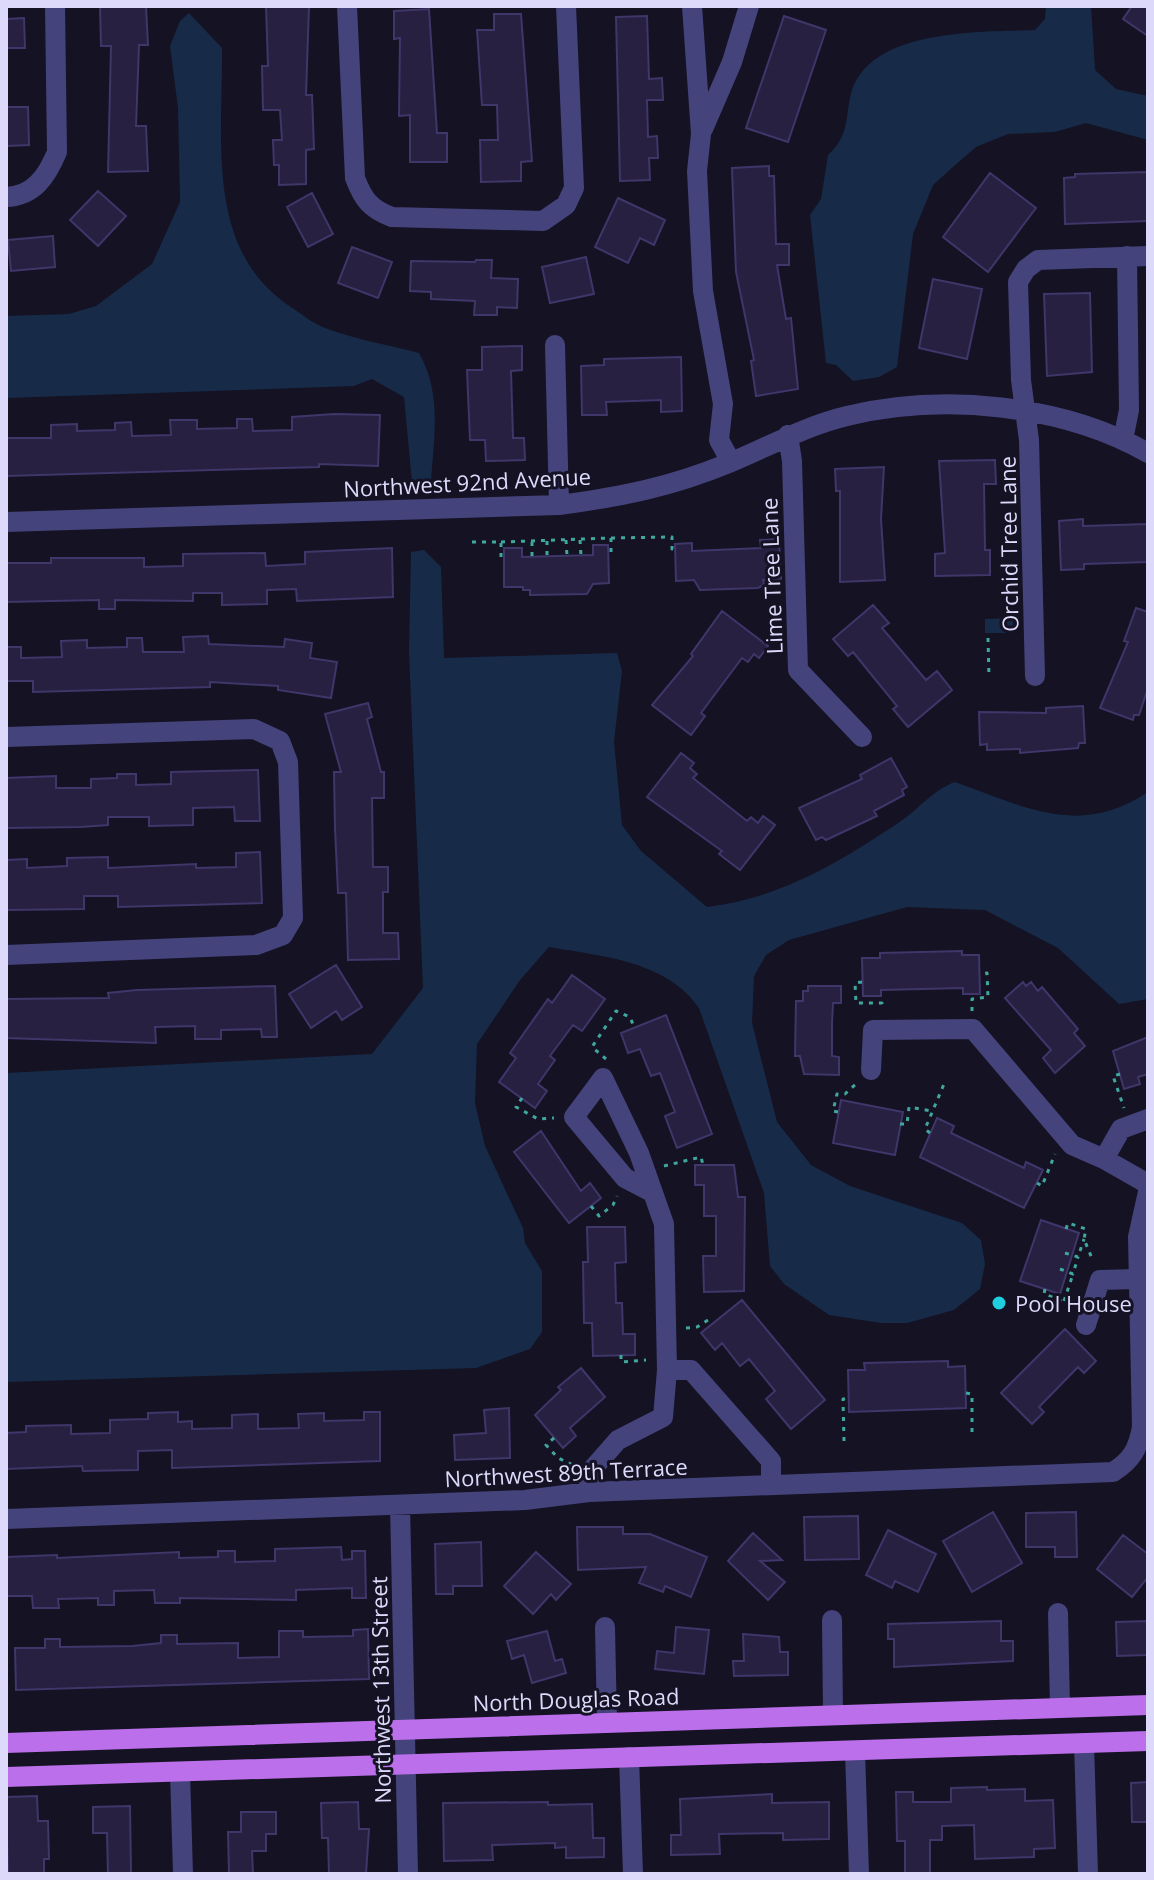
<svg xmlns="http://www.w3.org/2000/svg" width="1154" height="1880" viewBox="0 0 1154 1880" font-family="'Open Sans',sans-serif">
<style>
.water{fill:#172b48}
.building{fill:#272041;stroke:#3f366a;stroke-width:2}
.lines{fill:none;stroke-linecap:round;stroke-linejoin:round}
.path{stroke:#40a79f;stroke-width:3;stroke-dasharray:4 6;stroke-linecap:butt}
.minor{stroke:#45437c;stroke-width:20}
.major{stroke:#bb6feb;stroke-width:20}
.poi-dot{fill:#1fcfdf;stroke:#141223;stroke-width:3}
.labels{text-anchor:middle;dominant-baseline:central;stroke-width:6;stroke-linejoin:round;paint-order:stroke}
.street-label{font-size:22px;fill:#dcd9fa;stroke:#141223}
.poi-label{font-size:22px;fill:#dcd9fa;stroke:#141223;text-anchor:start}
</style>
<rect width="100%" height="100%" fill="#141223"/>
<path class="water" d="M1046 6H1091L1095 70 1116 89 1148 96V140L1086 123 1055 132 1008 134 976 147 954 166 933 185 913 234 897 367 879 377 853 381 836 365 826 363 810 215 821 199 828 155C856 131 841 101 859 76 891 29 984 32 1035 30L1045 19Z
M189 13 222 48C223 141 204 253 294 309 304 316 314 324 325 328 355 339 388 345 419 353 442 393 434 437 431 481L412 482 404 397 372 379 354 386 6 398V316L69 314 96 306 152 264 180 202 178 108 170 46 180 21Z
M424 550 441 567 444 658 617 653 622 671 614 742 622 825 641 851 707 907C781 898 840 862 901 821 921 807 933 790 955 782 1025 807 1079 838 1148 792V999L1119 1004 1058 948 985 910 907 907 789 940 766 955 754 976 752 1023 777 1122 811 1165 850 1186 962 1223 981 1240 985 1264 980 1289 954 1310 907 1323H881L829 1315 784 1284 770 1266 764 1193 699 1008C667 961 601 956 549 947L520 980 477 1044 475 1103 485 1146 523 1228 525 1243 542 1271V1332L530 1349 476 1368 6 1382V1073L372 1054 423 988 409 652 411 552Z
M1013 618V633H985V619Z"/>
<path class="building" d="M100 6H146L148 45H139L136 126H146L148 171 108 172 111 46H101Z
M266 6H309L306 95H312L314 149 306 150V184L279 185V165H274L273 140H282L280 110H263L262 66H268Z
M1132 6H1148V36L1123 19Z
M429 9 437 133H447V162H410V115L399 116 400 38 394 39V11Z
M494 14H521L532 161 521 162V181L481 182 480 140H498L497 105H482L477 30H494Z
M647 16 649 79 662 78 663 100H647L648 137 657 136 658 158H649L650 180 620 181 616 17Z
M784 16 826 30 788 142 746 128Z
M24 18 25 48H6V19Z
M6 107H28L29 145 7 146Z
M769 166V176H774L776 244H789V265H777L786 319 791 318 798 389 756 396 751 361 754 360 736 272 732 168Z
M1148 172V221L1065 224 1064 178 1075 177V174Z
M990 173 1036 208 988 272 943 237Z
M98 191 126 216 98 246 70 220Z
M312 193 333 234 308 247 287 207Z
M618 198 665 220 654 245 640 238 628 263 595 247Z
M53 236 55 267 11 271 8 240Z
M352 247 392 262 378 298 338 283Z
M586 257 594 294 550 303 542 267Z
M476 260H492L491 278 518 279 517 308 497 307V315H474L475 301 431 299V292L410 291 411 261 475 262Z
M933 279 982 289 967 359 919 348Z
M1090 293 1092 372 1047 376 1044 294Z
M522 346V370L511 371 513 438H524L525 460 486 461 485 440H470L467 370H482V347Z
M681 357 682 411 661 412V400L606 402 607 415H582L581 366 604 365V359Z
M334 414 380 415 378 466 319 464V467L6 476V438H51V425L77 424V431L115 430V423L131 422 132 436 171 435 170 420H197V429L237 428V419H252L253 431 292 430V417Z
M995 460 996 484H984L985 550H990V575L935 576V554L945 553 939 461Z
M884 467 881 519 885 580 840 582V491H836L835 469Z
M1083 519V526L1148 524V562L1084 564V569L1061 570 1059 521Z
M779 539 781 579 763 580 764 585 758 588 700 590 694 580 676 581 675 544 692 543V551L761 548 760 540Z
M593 545H608L609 583 593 584 587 594 530 595V590H523V587H504V548H522V557L593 555Z
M392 548 393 597 297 601 296 589 267 590V604L222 605V593H193V601L115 600V609H99V600L6 602V563H51V558H144V567L183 566V554L265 553 266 566 305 564V552Z
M873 605 889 623 882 628 926 680 937 671 952 690 908 727 893 709 897 706 853 652 848 656 833 639Z
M1136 608 1148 612V688L1139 715H1134L1133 720 1100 708 1128 642 1124 641Z
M722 611 768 646 759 658 754 654 748 662 742 658 701 713 705 716 691 735 652 705 693 656 691 654Z
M208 636 209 644 284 647 285 639 312 643 310 658 337 662 331 698 278 690V686L210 682V687L33 692V681H6V647H21V658L62 657 61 641 87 640V648L127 647V638H142L143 652H184L183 637Z
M368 703 372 717 367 719 381 772H384V798H372L373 867H388V892H383V933H398L399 959 348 960 346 893H338L335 828 334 772H341L325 714Z
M1083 706 1085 743H1079L1078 748 1020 753V749L987 750V744L980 745 979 712 1046 713V708Z
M681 753 694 763 690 768 697 774 693 778 747 821 751 817 758 823 763 816 775 825 740 870 719 854 722 851 647 797Z
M891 758 907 787 902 790 904 795 874 811 877 816 826 840 822 837 816 840 799 808 862 779 860 775Z
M258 770 260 821H235L234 807 193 808V825L149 826V817H108V825L81 827 6 828V778L56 776V788H91V779L117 778V774H136V785L171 784V772Z
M260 852 262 903 118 907V896H84V909L6 910V860L27 859V868L67 866V858L108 857V868L196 864V868L236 867V853Z
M962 951V955H979L980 994H963V988L881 990V996H863L862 958H880V953Z
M336 965 362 1007 342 1020 336 1011 311 1028 289 994Z
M572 975 605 999 582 1031 573 1025 550 1056 555 1060 538 1084 547 1091 535 1108 499 1082 516 1058 510 1053 548 999 552 1003Z
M1023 982 1026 986 1031 982 1038 991 1042 987 1078 1029 1074 1033 1085 1046 1055 1073 1043 1058 1051 1050 1005 998Z
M275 986 277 1037H262L261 1029 221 1030V1039H195V1026L155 1027 156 1043 6 1038V999L109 998 108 993 137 990Z
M808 986H841V1003H833L832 1024V1056L839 1057V1075L804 1074 800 1056H795L796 1001H803V991H808Z
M666 1015 712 1134 677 1148 665 1116 675 1112 660 1073 651 1076 640 1049 628 1053 621 1033Z
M1148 1037V1074L1138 1077 1140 1084 1124 1089 1113 1051Z
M841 1100 903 1112 895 1155 833 1143Z
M937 1118 954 1126 951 1133 1024 1168 1026 1162 1043 1170 1024 1208 920 1157Z
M541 1131 581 1191 590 1183 601 1198 569 1223 514 1152Z
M695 1165H734L738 1197H745L744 1291 704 1292 703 1256H716V1216H704V1185H695Z
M1041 1220 1079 1233 1060 1294 1020 1281Z
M587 1227H625L626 1262 615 1263 616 1303H622L623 1334H635V1355L593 1356 592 1323H584L583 1262H588Z
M742 1300 825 1400 791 1429 766 1399 775 1391 749 1359 740 1366 722 1343 715 1350 701 1333Z
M1065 1329 1096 1361 1084 1373 1078 1367 1039 1407 1044 1412 1032 1424 1001 1393Z
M948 1361V1367L965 1366 966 1408 849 1412 848 1370H865L864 1363Z
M581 1368 605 1397 570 1428 576 1436 563 1448 535 1415 561 1390 558 1387Z
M509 1408 510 1458 455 1460 454 1435 486 1433 484 1410Z
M178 1412V1422L192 1421V1429L232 1428V1415L258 1414V1429L299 1428 298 1414 324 1413V1421L364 1420V1412H380V1461L172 1468V1450L138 1451V1470L83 1471 82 1466 6 1469V1433L26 1432V1426L71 1425V1434L110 1433V1420L148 1419V1413Z
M993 1512 1022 1563 972 1592 943 1541Z
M1076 1512 1077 1557H1055V1547H1026V1513Z
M858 1516 859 1559 805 1560 804 1517Z
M577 1527H623V1534H650L707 1557 691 1597 665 1586 663 1592 639 1583 646 1567 578 1570Z
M888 1530 936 1554 918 1592 895 1581 892 1588 866 1575Z
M753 1533 782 1560 760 1561 785 1582 768 1600 728 1561Z
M1123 1535 1148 1554V1577L1132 1597 1097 1569Z
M481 1542 482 1586H453V1594H436L435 1544Z
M341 1547 342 1560 352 1559V1551H365L366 1598H352V1588L296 1590V1600L180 1598V1603H155L154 1590 114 1591V1605H98V1598L58 1599 59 1608H33L32 1596H6V1557L57 1555V1558L179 1552V1558L218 1557V1551H235V1562L275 1561V1549Z
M536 1552 571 1584 556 1600 551 1594 533 1614 504 1586Z
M1001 1621V1641H1013V1661L894 1667V1639H888V1624Z
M1148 1621V1655L1117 1656 1116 1622Z
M676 1627 709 1630 704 1674 655 1669 657 1651 674 1653Z
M368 1629 369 1679 16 1690 15 1648H45V1639H60V1647L132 1646 161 1643V1635H177V1644L238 1643V1658L279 1657V1631H303V1637L353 1636V1630Z
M547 1631 555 1661 562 1659 566 1673 532 1683 524 1655 512 1659 507 1641Z
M743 1634 779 1637 780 1652H788V1675L734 1676 733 1661H744Z
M1148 1782V1822H1132L1131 1783Z
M987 1787V1790L1025 1789V1801L1053 1800 1055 1848 1034 1849V1857L975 1859 974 1825 942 1826V1840H930V1874H905V1841H897L896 1792H913V1802H951V1788Z
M772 1794V1803L829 1802V1839L783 1840V1833L719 1834 720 1854 671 1855V1835H681L680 1799Z
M37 1796 38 1821H48L49 1859H44V1874H8L6 1797Z
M358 1802 359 1829H369L366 1874H329L328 1838H322L321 1803Z
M548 1802V1805L592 1804 593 1838H604V1857L566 1858V1847L555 1848V1843L492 1845 493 1860 444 1861 443 1803Z
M130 1806 131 1874H108L107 1833H93V1807Z
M241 1812H276V1834H266V1851H252L253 1874H229L228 1832H241Z"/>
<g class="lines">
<path class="path" d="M611 538 672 537V549H675
M566 540 567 556
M580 540 581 556
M547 541V556
M472 542H501V558H504
M501 542 611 538V553H608
M532 542V556
M988 638 989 678
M862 982 855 983 856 1003H882V1009
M972 1011V999L988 997 987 973 980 974
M606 1059 592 1047 616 1011 630 1017 634 1027
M1120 1074 1113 1076 1124 1108
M522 1098 516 1107 538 1119 554 1118
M838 1112 833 1111 837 1094H845L858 1082
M900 1124H907L909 1107 932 1111
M930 1133 925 1129 944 1084
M664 1166 701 1157 703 1165
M1037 1183 1042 1186 1055 1154
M591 1206 599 1216 613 1205 617 1196
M1066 1229 1068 1223 1086 1229 1084 1239 1093 1261
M1065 1253 1078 1257 1084 1239
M1060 1269 1073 1274 1078 1257
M1045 1289 1044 1294 1073 1305
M1064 1301 1073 1274
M686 1328 697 1327 708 1320 712 1324
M621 1355V1362L646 1360
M966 1393 972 1394V1437
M554 1438 546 1445 558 1458 573 1465
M844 1441 843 1399 848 1398"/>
<path class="minor" d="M347 6 355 178C363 199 370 209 392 217L543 221 566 205 574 188 566 6
M692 6 701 134 697 171 703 291 723 404 719 440 731 462
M703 129 732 62 749 6
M6 197C34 196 47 176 57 152L55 6
M555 345 559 505
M788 435 792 461 798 670 862 737
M1123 440 1129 410 1127 256
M6 522 559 505C620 497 671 487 729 463 768 447 805 426 847 416 943 393 1061 404 1148 453
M1035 676 1029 440 1021 380 1018 282 1026 269 1038 260 1148 256
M6 737 254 729 280 741 288 762 293 918 283 935 256 945 6 955
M871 1070 873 1030 973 1029 1072 1145 1104 1159 1121 1129 1148 1119
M1104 1159 1148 1184
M1086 1325 1100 1280 1138 1279
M667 1370H691L771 1461V1485
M589 1492V1473L618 1440 663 1417 667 1370 664 1224 639 1153 603 1078 574 1117 625 1178 652 1192
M400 1505 408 1874
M6 1519 525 1500 589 1492 1113 1472C1132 1460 1138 1449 1142 1427L1138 1237 1148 1192
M1058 1613 1060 1708
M832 1620 833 1715
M605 1627 607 1722
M1084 1743 1088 1874
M855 1751 859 1874
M629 1757 633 1874
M180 1772 183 1874"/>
<path class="major" d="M6 1743 1148 1705
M6 1777 1148 1741"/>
</g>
<circle class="poi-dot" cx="999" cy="1303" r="8"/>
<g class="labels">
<g class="street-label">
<text transform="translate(467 482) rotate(-3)">Northwest 92nd Avenue</text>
<text transform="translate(1008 544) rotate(-91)">Orchid Tree Lane</text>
<text transform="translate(771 576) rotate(-92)">Lime Tree Lane</text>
<text transform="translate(566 1472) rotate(-3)">Northwest 89th Terrace</text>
<text transform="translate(380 1690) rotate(-91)">Northwest 13th Street</text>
<text transform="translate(576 1699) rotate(-2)">North Douglas Road</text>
</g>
<g class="poi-label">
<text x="1015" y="1303">Pool House</text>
</g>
</g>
<rect width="1154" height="1880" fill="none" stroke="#dcd9fa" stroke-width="16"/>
</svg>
